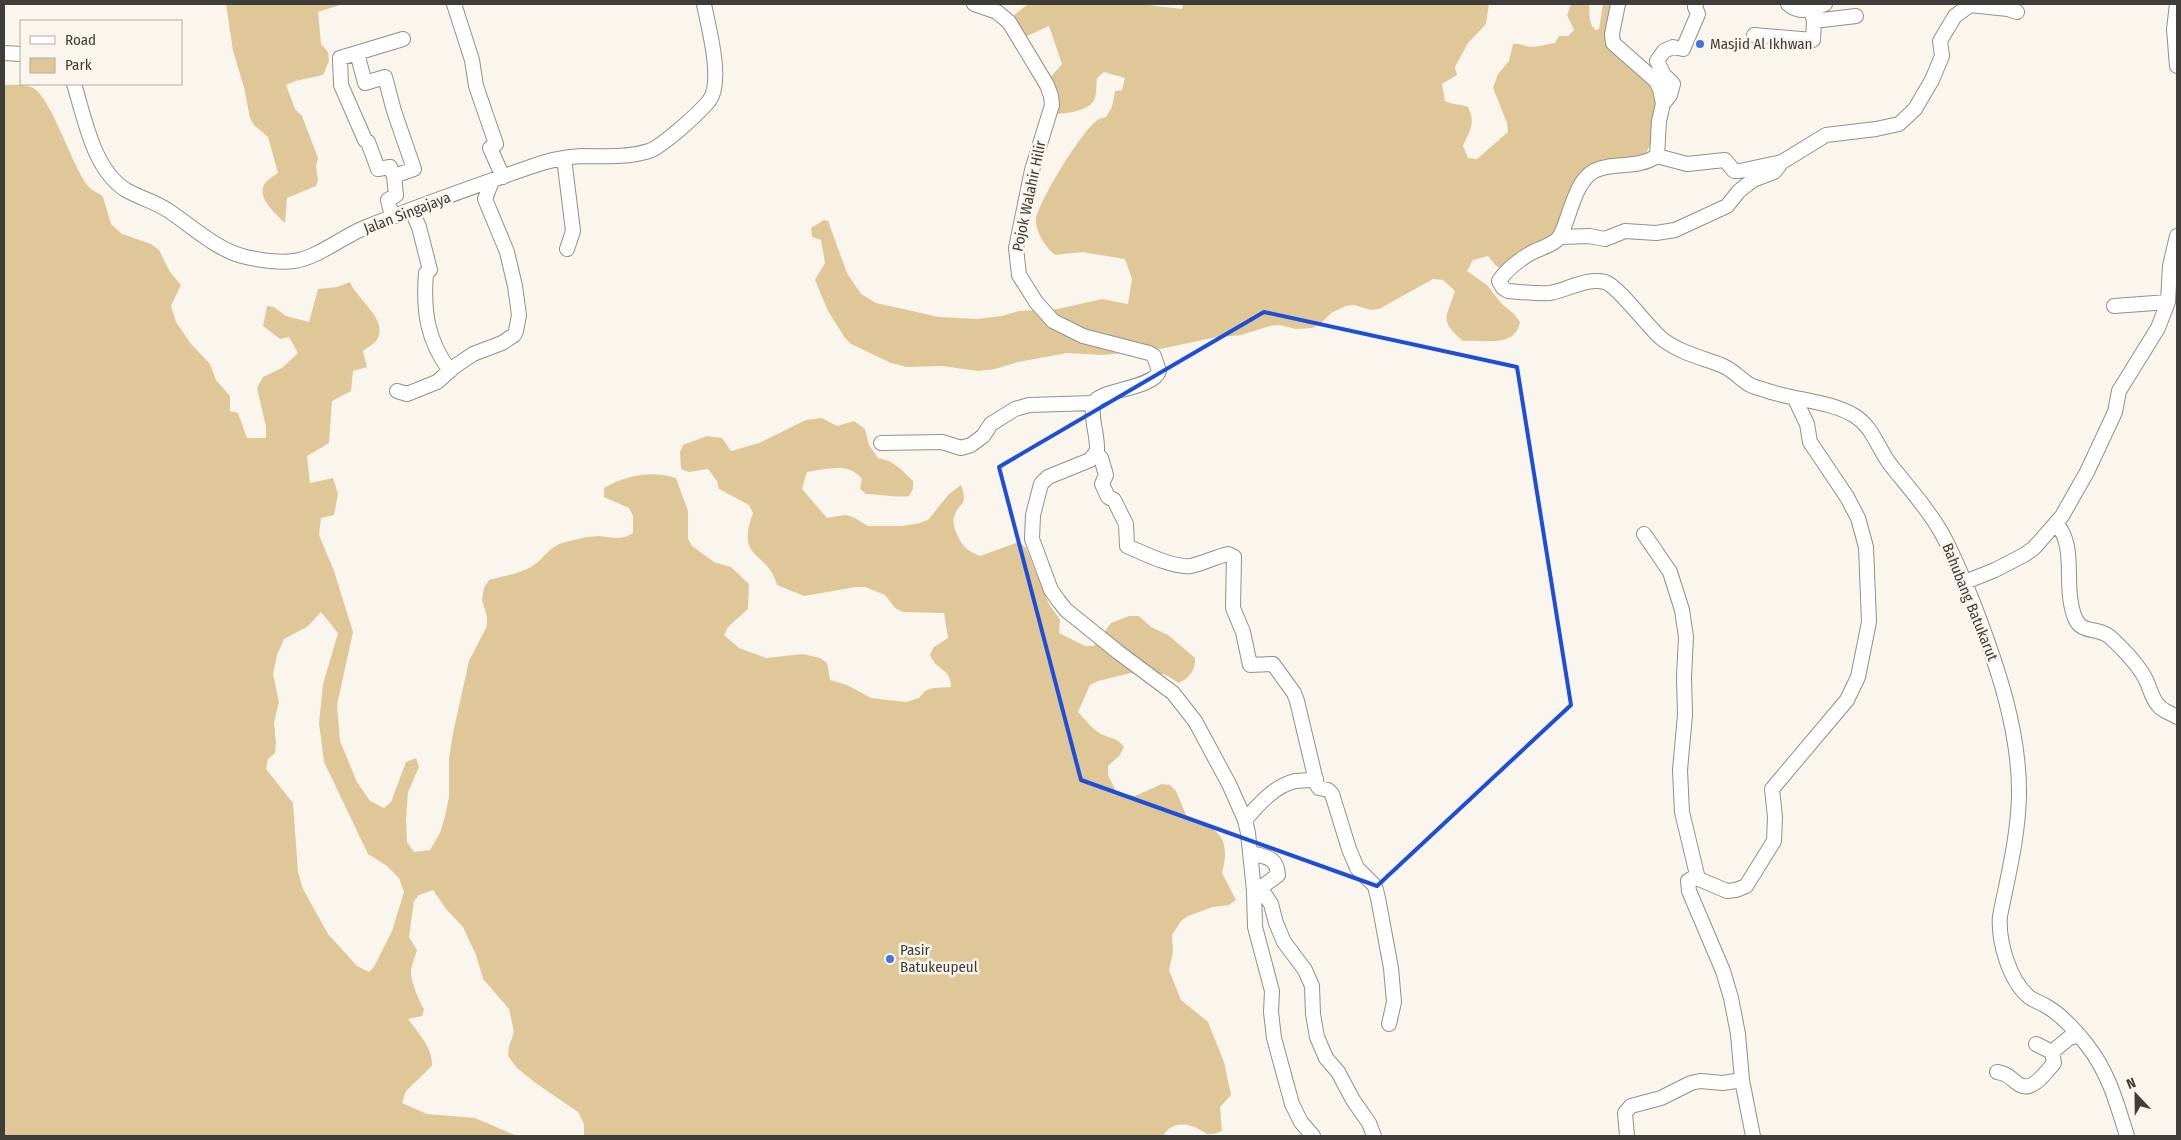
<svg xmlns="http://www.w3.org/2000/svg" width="2181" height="1140" viewBox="0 0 2181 1140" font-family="'Fira Sans Condensed',sans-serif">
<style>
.green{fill:#dfc798;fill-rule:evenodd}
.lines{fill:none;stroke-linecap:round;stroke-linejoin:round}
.minor-casing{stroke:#949089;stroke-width:16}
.minor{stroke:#fff;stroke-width:14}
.marked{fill:none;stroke:#1d4ed8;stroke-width:4;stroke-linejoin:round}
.poi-dot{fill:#4174e5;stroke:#faf6ee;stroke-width:2}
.labels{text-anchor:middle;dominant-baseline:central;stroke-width:5;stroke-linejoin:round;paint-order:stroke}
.poi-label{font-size:15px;fill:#3e3d39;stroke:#faf6ee;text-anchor:start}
.street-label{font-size:15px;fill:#3e3d39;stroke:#faf6ee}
</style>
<rect width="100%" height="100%" fill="#faf6ee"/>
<path class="green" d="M226 4H343L318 12 321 44 328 52 329 61 323 75 295 81 286 85 295 109 302 116 318 158 316 166 318 180 316 186 287 198 285 223C275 213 252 194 268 180 271 177 275 175 278 173L268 137 254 125 250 118 244 87 233 51Z
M1028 4H1140L1182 9 1183 4H1489L1486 24 1468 43 1455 67 1457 75 1442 84 1445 101C1453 105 1460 104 1468 107 1476 123 1470 130 1463 146L1468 158 1477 159 1508 132 1507 123 1493 88 1498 74 1509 61 1513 44C1520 43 1523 46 1530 47 1537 47 1547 44 1555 43L1559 36H1568L1574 30 1567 15 1571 4H1589C1590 12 1588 25 1596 30L1599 29 1603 4H1616L1609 40 1650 83C1659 97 1656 141 1645 154L1590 169 1555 235 1504 269 1496 266 1488 256 1473 260 1467 271 1487 285 1501 303 1515 315 1520 322C1515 349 1483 339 1463 341 1439 321 1446 318 1455 291L1443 280 1433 279 1379 309 1371 310 1354 305 1346 306 1331 313 1320 324 1312 328 1296 329 1279 325 1270 326 1241 335 1212 338 1160 349 1103 355 1067 353 1018 362 995 369 978 371 942 366 907 367 891 363 851 344 845 338 828 311 815 280 825 263 821 240 812 237 811 228 824 220 828 221 847 273 861 294 876 303 939 317 976 319 1002 316 1019 311 1058 309 1102 299 1128 304 1132 279 1125 259 1082 252 1055 255C1046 248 1035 231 1036 219 1039 201 1083 128 1099 119 1101 118 1104 118 1106 117L1112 107 1115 91 1122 90 1125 78 1104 72 1097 78C1096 85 1097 92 1095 98 1091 111 1068 113 1056 114L1049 79 1062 64 1049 26 1025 37 1013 16Z
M4 85C12 85 23 84 31 87 50 93 72 166 88 186 91 191 99 192 103 197L111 224 122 234 151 244 159 250 170 272 181 285 171 306 176 322 191 344 210 364 216 380 230 396V411L238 413 247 438H266V427L257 388 263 377 282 368 298 353 289 337 280 339 263 326 267 306 274 307 286 316 309 322 318 289 337 287 350 282C356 299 391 321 376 341 373 345 366 348 363 351L367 367 353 371 351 391 332 401 329 443 307 456 310 483 333 478 338 494 334 515 321 518 319 535 334 571 353 632 337 705 340 741 357 782 370 801 384 808 391 802 406 762 416 758 419 767 408 792 406 820 407 842 414 852 430 850 440 833 445 816 449 797V759L453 733 469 661 487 626V617L482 600 484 588 489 580C503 576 518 574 531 567 543 560 549 546 565 542 574 540 589 536 599 536 612 537 621 541 633 533V516L629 508 604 497V488C625 475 653 470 676 478L688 511V539L692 546 714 562 731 567 749 584 748 609 728 627 724 635 739 648 766 658 803 654 820 658 827 663 830 680 847 685 871 698 906 702 919 698 925 691 933 688 951 687C951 667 935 671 930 654L934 647 948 638 944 613 903 612 895 608 885 595 865 587H856L804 596 777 585C768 550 735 562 753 513L749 505 719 489 717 481 708 469 689 472 681 469 680 452 683 445 707 436 722 438 731 451 759 443 806 420 822 418 837 426 854 421 865 429 869 445 878 458C893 460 903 471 913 481V489L909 496C895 498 880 494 866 494L860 489 862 479C849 462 826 469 807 472L802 489 827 518 845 515 853 517 868 526H903L920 523 928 520 949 494 961 485C969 509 959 500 954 517 951 525 960 543 966 548 970 552 976 554 980 556L1019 542 1026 548 1049 604 1060 620 1059 633 1085 646H1094L1111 623 1129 616H1139L1151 627 1168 635 1195 658C1196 670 1189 678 1179 683L1164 674 1131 673 1098 681 1090 685 1078 712C1085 719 1092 729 1101 734 1111 739 1117 737 1124 747L1120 755 1108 766V775L1117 793 1135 796 1162 784 1170 785 1176 791 1186 815C1217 828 1232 836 1222 873L1236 900 1229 905 1213 907 1188 916 1181 921 1172 935 1173 952 1169 970 1181 1000 1208 1022 1224 1062 1231 1095 1220 1107 1222 1131C1217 1133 1213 1135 1207 1134 1205 1133 1203 1131 1200 1130 1187 1122 1171 1122 1163 1136H584V1124L578 1112 537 1084 517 1068 508 1056 509 1046 514 1032 509 1009 483 979 476 955 463 927 446 909 433 890 419 895 414 901 409 937 417 950C415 957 412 964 411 970 410 979 419 1001 424 1009L422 1016 408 1019C418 1033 433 1048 432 1066L406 1091 402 1103 427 1114 475 1118 517 1136H4ZM321 612 338 633 323 684 319 723 324 762 368 854 387 866 399 878 404 892 392 931 374 967 369 972 357 966 328 934 303 889 298 872 293 803 266 769 268 759 275 753 276 743 274 723 279 702 273 674 277 655 284 639 307 627Z"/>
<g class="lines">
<g class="minor-casing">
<path id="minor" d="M454 4 472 60 476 86 496 144 490 148 503 177
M974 4 997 12 1009 22 1047 85 1051 96 1052 105 1032 170 1016 248 1019 275 1036 302 1053 321 1083 336 1149 353 1154 356 1159 371C1153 390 1095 389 1093 405 1091 421 1098 436 1097 451L1090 460 1048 477 1041 484 1033 515 1032 539 1051 590 1058 600 1066 610 1118 652 1173 693 1195 721 1229 784 1245 820 1248 833 1254 891 1255 927 1272 991 1271 1012 1274 1038 1292 1104 1301 1122 1313 1136
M1618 4 1612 34 1613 43 1656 81 1660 89 1663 104 1659 121 1657 156C1636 170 1614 161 1594 171 1574 182 1570 218 1560 236 1555 245 1540 248 1531 253 1519 260 1506 270 1499 281L1503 288 1508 291C1521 292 1537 294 1550 293 1567 290 1588 277 1605 282 1618 286 1647 326 1661 338 1678 352 1700 357 1721 365 1732 369 1738 377 1747 383 1752 387 1759 388 1765 390 1792 400 1832 401 1855 416 1874 428 1879 452 1893 468 1910 489 1928 509 1941 532 1954 555 1964 580 1974 605 1997 665 2020 731 2019 796 2018 837 2008 876 2000 916 1998 941 2009 980 2029 997 2034 1001 2040 1002 2046 1006 2062 1015 2076 1031 2087 1045 2109 1073 2117 1104 2127 1136
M1788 4C1800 14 1812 10 1825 4
M2177 4 2174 29 2177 66
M1811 10 1814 21 1856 16
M1754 35 1813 40 1814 21
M4 53 21 54
M357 53 365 83 385 77 394 111 414 169 394 176
M74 84C85 119 93 169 126 190 140 198 156 202 169 211 193 227 218 251 246 257 260 260 279 263 294 261 317 258 342 237 364 228 418 206 475 186 530 167 546 161 563 157 581 156 604 156 626 158 649 151 663 146 699 113 709 101 724 82 708 26 704 4
M1663 104 1670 95 1673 84 1664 75 1657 61 1664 51 1673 47 1683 49 1698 14 1695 7 1696 4
M1657 156 1687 164 1725 160 1734 171H1740L1782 162 1826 135 1876 129 1899 124 1915 109 1932 80 1942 56 1940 41 1955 16 1970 5 2008 9 2017 12
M564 158 573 231 567 249
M412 211 419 227 430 270 426 273C423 311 427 340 450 371
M392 217 388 200 396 195 394 176 390 167 378 169 368 142 365 140 341 85 340 58 403 39
M1560 237 1589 236 1605 239 1625 231 1656 233 1675 230 1727 206 1739 191 1753 180 1774 172 1779 166
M2168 302 2170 266 2177 236
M397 391 407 394 437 382 454 367 473 354 502 343 514 335 516 331 519 315 515 286 507 252 485 199 492 181
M881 443 942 442 961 448 971 445 983 436 991 424 1015 409 1029 405 1093 403
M1096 454 1101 458 1106 475 1102 484 1108 497 1114 500 1126 524 1127 546C1143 553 1173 568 1191 566 1204 563 1215 557 1228 554L1234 557 1233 608 1243 632 1250 665 1273 664 1294 693 1297 701 1317 785 1319 788 1328 790 1332 794 1349 849 1357 868 1375 886 1378 898 1391 968 1394 1002 1389 1024
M2056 523C2078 548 2062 585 2075 618 2081 634 2099 627 2110 637 2122 648 2137 663 2145 678 2150 687 2151 697 2158 705 2162 711 2171 713 2177 717
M1644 534 1670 572 1682 610 1686 637 1684 677 1685 715 1680 770 1682 812 1698 879
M1965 582 1995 570 2024 555 2034 548 2062 516 2087 472 2115 412 2119 391 2158 328 2168 302 2114 306
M1245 820C1258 805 1274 786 1295 781 1302 780 1309 781 1316 779
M1251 853C1266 857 1277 857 1278 875L1259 889
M1253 882 1265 895 1271 904 1276 923 1284 942 1305 970 1312 986 1313 1014 1317 1037 1326 1058 1338 1072 1353 1100 1369 1123 1374 1136
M2036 1044 2052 1052 2069 1038 2079 1035
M1997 1072C2010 1074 2011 1080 2020 1085 2033 1092 2047 1071 2054 1063L2052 1052
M1627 1136 1625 1113 1631 1106 1661 1098 1691 1083 1700 1081 1723 1083 1742 1080
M1753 1136 1742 1080 1738 1034 1731 998 1723 971 1689 891 1688 881 1694 877 1727 891 1736 890 1746 886 1774 841 1775 817 1772 789 1847 700 1858 677 1869 622 1866 547 1858 518 1847 497 1810 442 1807 424 1795 399"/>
</g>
<use href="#minor" class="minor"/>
</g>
<path class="marked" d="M1264 312 1517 367 1571 705 1377 886 1081 780 999 467Z"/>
<g class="poi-dot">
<circle cx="1700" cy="44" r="5"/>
<circle cx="890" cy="959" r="5"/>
</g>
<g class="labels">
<g class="poi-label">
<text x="1710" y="44">Masjid Al Ikhwan</text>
<text x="900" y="950">Pasir<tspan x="900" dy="17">Batukeupeul</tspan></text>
</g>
<g class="street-label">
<text transform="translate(1029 196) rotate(-78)">Pojok Walahir Hilir</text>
<text transform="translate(407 213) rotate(-21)">Jalan Singajaya</text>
<text transform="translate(1970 602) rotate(68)">Bahubang Batukarut</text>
</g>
</g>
<rect width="2181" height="1140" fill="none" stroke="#3e3d39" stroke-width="10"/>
<rect x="20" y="20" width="162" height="65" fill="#faf6ee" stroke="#afaca6"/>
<rect x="30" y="36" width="25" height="8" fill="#ffffff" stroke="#afaca6"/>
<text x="65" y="45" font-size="15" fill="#3e3d39">Road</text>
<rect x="30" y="58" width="25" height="15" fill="#dfc798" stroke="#afaca6"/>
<text x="65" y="70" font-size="15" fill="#3e3d39">Park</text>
<g transform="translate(2136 1095) rotate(338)" stroke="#faf6ee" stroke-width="4" paint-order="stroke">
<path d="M0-4L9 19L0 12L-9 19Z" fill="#3e3d39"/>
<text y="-8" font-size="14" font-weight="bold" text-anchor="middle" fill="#3e3d39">N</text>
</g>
</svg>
